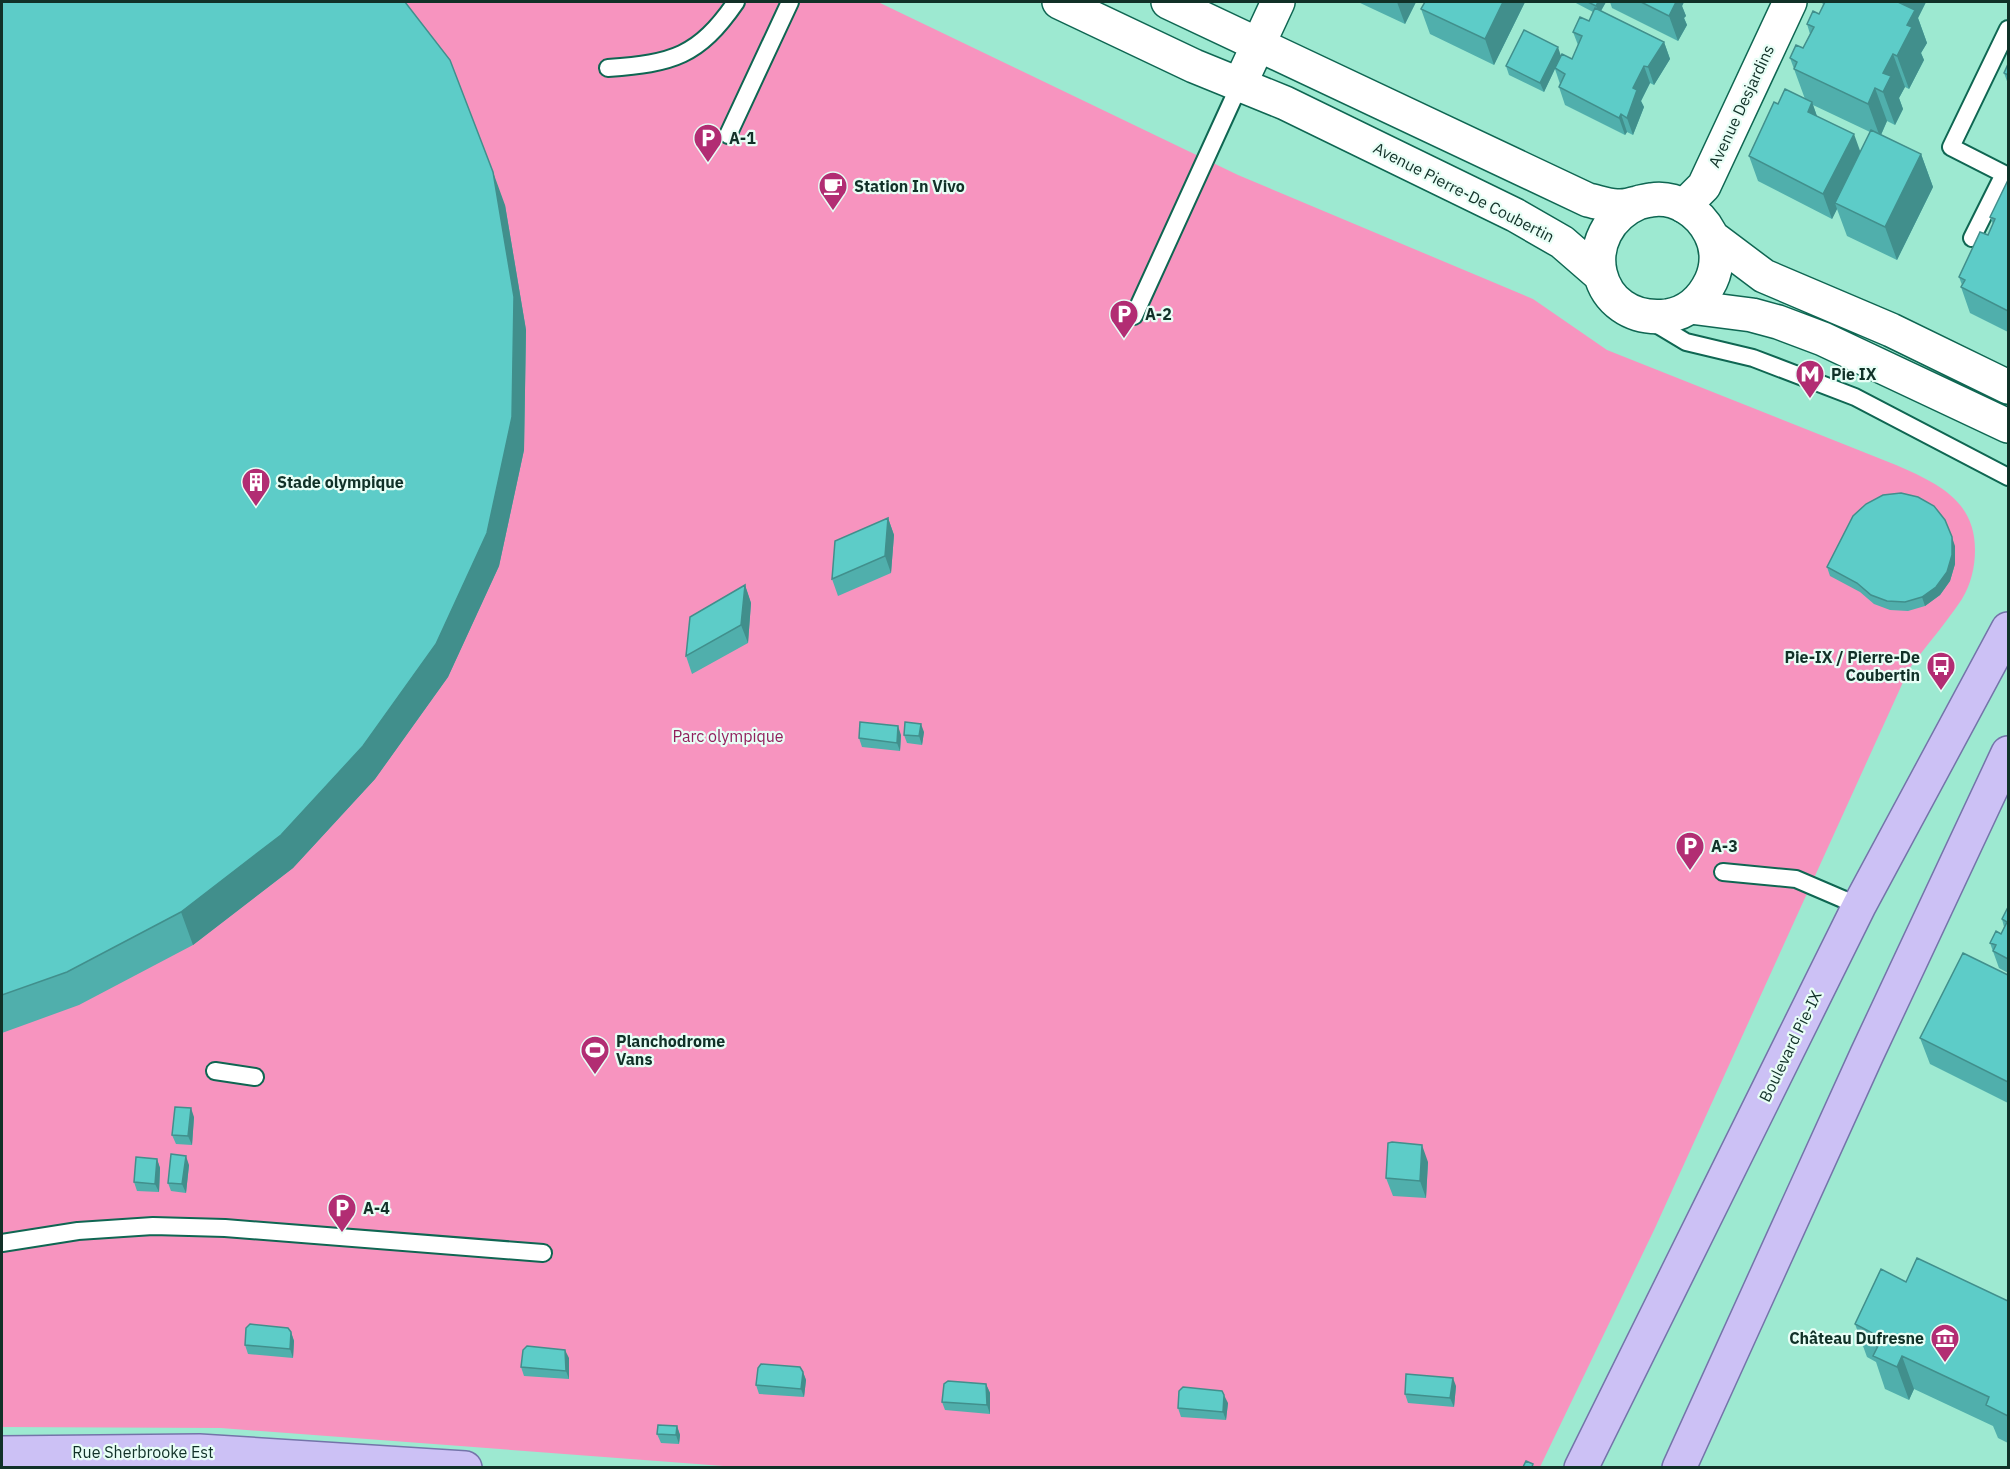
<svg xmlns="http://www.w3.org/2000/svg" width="2010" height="1469" viewBox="0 0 2010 1469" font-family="'IBM Plex Sans',sans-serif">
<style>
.green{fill:#f794bf}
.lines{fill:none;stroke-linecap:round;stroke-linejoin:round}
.lane-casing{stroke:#0f6652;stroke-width:20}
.street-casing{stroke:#0f6652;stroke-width:36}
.secondary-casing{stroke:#0f6652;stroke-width:36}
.primary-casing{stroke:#7474a9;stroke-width:36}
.lane{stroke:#fff;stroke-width:16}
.street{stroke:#fff;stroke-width:33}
.secondary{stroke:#fff;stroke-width:33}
.primary{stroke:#ccc1f5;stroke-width:33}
.wall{fill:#50afac;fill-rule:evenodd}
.shaded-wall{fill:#418f8c}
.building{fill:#5dccc8;stroke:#418f8c;stroke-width:1.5}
.labels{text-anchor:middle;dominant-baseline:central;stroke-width:4.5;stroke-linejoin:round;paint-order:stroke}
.street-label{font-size:16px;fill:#113128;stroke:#e8fef6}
.poi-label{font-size:16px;font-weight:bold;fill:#113128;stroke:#e8fef6;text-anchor:start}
.park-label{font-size:16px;fill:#911f5c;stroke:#e8fef6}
</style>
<rect width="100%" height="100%" fill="#9de9d1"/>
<path class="green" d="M2 2H878L1238 175 1533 299 1607 350 1896 465C1937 483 1975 500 1975 550 1975 567 1971 584 1962 599 1946 623 1926 646 1909 669L1655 1228 1540 1467 750 1468 221 1428 2 1427Z"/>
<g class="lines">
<g class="lane-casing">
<path id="lane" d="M2008 29 1951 147 2008 176
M608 68C673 63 698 57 736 2
M728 135 790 2
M1972 238 2004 174
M1134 316 1239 86
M1651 321 1686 342 1753 358 1855 397 2008 477
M1723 872 1796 879 1859 906
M215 1071 255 1077
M2 1243 78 1231 153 1226 225 1228 543 1253"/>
</g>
<g class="street-casing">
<path id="street" d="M1239 86 1278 2
M1684 206 1704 186 1790 2"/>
</g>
<g class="secondary-casing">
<path id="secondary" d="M1059 2 1194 66 1285 103 1515 215 1562 242 1600 275
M1168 2 1588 200C1598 202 1610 207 1620 206 1630 206 1641 201 1651 200 1676 196 1699 212 1710 233 1718 248 1718 266 1711 281 1702 300 1687 313 1667 316 1593 325 1572 231 1640 202
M1712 237 1764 276 1891 330 2008 387
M1690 307 1752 315 1778 322 1823 339 2008 426"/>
</g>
<g class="primary-casing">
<path id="primary" d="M2 1453 199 1451 465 1468
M1581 1468 1859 906 2008 629
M1679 1468 1867 1054 2008 753"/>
</g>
<use href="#lane" class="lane"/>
<use href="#street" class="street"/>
<use href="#secondary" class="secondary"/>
<use href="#primary" class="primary"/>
</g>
<path class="wall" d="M2 2 505 205 526 330 524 450 499 566 448 677 375 779 293 868 193 945 79 1005 2 1033Z
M1358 2H1416L1405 24Z
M1425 2H1525L1494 65 1430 34 1421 9Z
M1574 2H1606L1601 11 1664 42 1670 59 1654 85 1650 83 1641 101 1644 107 1633 135 1627 132 1625 135 1565 105 1559 87 1560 84 1555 69 1544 92 1509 75 1506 66 1561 55 1572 59 1578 45 1573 32 1589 21 1593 12Z
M1610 2H1684L1682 6 1686 16 1684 18 1687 25 1678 41 1612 8Z
M1822 2H1926L1918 18 1927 43 1921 53 1924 60 1909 89 1905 87 1899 98 1903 109 1895 125 1887 121 1881 135 1921 154 1933 187 1897 260 1847 236 1837 209 1832 219 1758 181 1749 156 1778 104 1805 99 1790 58 1803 48 1810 34 1807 24 1819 14 1823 5ZM1813 105 1870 132 1860 152 1817 116Z
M2008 64V84L2004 73Z
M2008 180V332L1970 313 1961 287 1962 285 1959 277 1988 235 1993 224 1990 217Z
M888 518 894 535 891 573 838 596 832 579Z
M1955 546V564L1950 581 1940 595 1925 606 1908 611 1890 610 1874 604 1860 592 1830 576 1827 567Z
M745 585 751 603 748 643 692 674 686 656Z
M924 732 922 745 907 743 904 735Z
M901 735 900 751 862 747 859 738Z
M2008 910V973L1999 968 1990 943 2001 934 2004 927 2002 919Z
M2008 975V1103L1930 1064 1920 1038Z
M194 1117 192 1145 176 1144 172 1135Z
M157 1159 160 1168 159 1192 137 1191 134 1182Z
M1428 1162 1426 1198 1393 1196 1386 1178Z
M189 1165 186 1193 171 1191 168 1183Z
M1906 1282 2008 1301V1443L1998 1438 1993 1426 1914 1389 1909 1400 1885 1389 1876 1362 1867 1357 1855 1324Z
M291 1332 294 1341 293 1358 248 1354 245 1345Z
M569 1358V1379L524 1376 521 1367Z
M803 1372 806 1380 804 1397 759 1394 756 1385Z
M986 1384 990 1393V1414L945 1410 942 1402Z
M1456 1386 1454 1407 1408 1403 1405 1394Z
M1228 1403 1226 1420 1181 1417 1178 1408Z
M677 1426 680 1435 679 1444 661 1443 657 1434Z"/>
<path class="shaded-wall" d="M1397 2H1416L1405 24Z
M1503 2H1525L1494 65 1485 39Z
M1598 2H1606L1599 14 1596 6Z
M1674 2H1684L1682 6 1686 16 1684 18 1687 25 1678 41 1669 16Z
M1903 2H1926L1918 18 1927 43 1921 53 1924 60 1909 89 1897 56 1900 9Z
M1664 42 1670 59 1654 85 1648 67Z
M1558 47 1561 56 1544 92 1540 83Z
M1893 54 1905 87 1899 98 1903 109 1895 125 1883 92V73Z
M1644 66 1650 83 1641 101 1644 107 1633 135 1627 118 1633 88Z
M1875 88 1887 121 1880 137 1868 104Z
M1812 102 1821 128 1808 112Z
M1621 114 1627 132 1625 135 1619 118Z
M1854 134 1863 159 1835 203 1837 209 1832 219 1823 194Z
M1921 154 1933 187 1897 260 1885 227Z
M493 172 505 205 526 330 524 450 499 566 448 677 375 779 293 868 193 945 181 912Z
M888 518 894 535 891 573 885 556Z
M1952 537 1955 546V564L1950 581 1940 595 1925 606 1922 597Z
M745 585 751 603 748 643 741 625Z
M921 724 924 732 922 745 919 736Z
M898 726 901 735 900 751 897 743Z
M191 1108 194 1117 192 1145 188 1136Z
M1422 1145 1428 1162 1426 1198 1420 1181Z
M186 1156 189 1165 186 1193 182 1184Z
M157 1159 160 1168 159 1192 155 1184Z
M291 1332 294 1341 293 1358 290 1349Z
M565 1350 569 1358V1379L566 1371Z
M1902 1356 1914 1389 1909 1400 1897 1367Z
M803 1372 806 1380 804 1397 801 1389Z
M1453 1378 1456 1386 1454 1407 1450 1398Z
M986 1384 990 1393V1414L987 1405Z
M1224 1395 1228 1403 1226 1420 1223 1412Z
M677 1426 680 1435 679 1444 676 1435Z"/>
<path class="building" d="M2 2H405L450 60 493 172 514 297 512 417 487 533 436 644 363 746 281 835 181 912 67 972 2 995Z
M1425 2H1503L1485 39 1421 9Z
M1588 2H1598L1596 6Z
M1641 2H1676L1669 16Z
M1825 2H1898L1915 10 1907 25 1912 27 1897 56 1893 54 1883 73 1891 76 1883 92 1875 88 1868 104 1794 69 1797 62 1790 58 1796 45 1803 48 1814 27 1807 24 1813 11 1819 14Z
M1595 8 1664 42 1648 67 1644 66 1633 88 1637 90 1627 118 1621 114 1619 118 1559 87 1565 74 1555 68 1562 54 1572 59 1582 36 1573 32 1580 17 1589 21Z
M1524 30 1558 47 1540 83 1506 66Z
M2008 64V75L2004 73Z
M1785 89 1812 102 1808 112 1854 134 1823 194 1749 156 1774 102 1778 104Z
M1871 130 1921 154 1885 227 1835 203Z
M2008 180V311L1961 287 1965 280 1959 277 1980 232 1988 235 1995 219 1990 217Z
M1901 493 1918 497 1934 506 1945 520 1952 537V555L1947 572 1936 587 1922 597 1905 602 1887 601 1871 595 1857 583 1827 567 1853 516 1866 504 1883 495Z
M888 518 885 556 832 579 835 541Z
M745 585 741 625 686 656 690 617Z
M860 722 898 726 897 743 859 738Z
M905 722 921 724 919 736 904 735Z
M2007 909 2008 910V959L1993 951 1996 945 1990 943 1996 931 2001 934 2007 922 2002 919Z
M1963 953 2008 975V1082L1920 1038Z
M175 1107 191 1108 188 1136 172 1135Z
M1392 1142 1422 1145 1420 1181 1386 1178 1388 1143Z
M171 1154 186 1156 182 1184 168 1183Z
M136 1157 157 1159 155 1184 134 1182Z
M1917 1258 2008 1301V1416L1986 1405 1989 1397 1902 1356 1897 1367 1873 1356 1882 1338 1855 1324 1881 1269 1906 1282Z
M250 1324 288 1328 291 1332 290 1349 245 1345 246 1328Z
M527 1346 565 1350 566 1371 521 1367 523 1350Z
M761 1364 800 1367 803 1372 801 1389 756 1385 758 1368Z
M1406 1374 1453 1378 1450 1398 1405 1394Z
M948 1381 986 1384 987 1405 942 1402 944 1384Z
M1183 1387 1222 1391 1224 1395 1223 1412 1178 1408 1179 1391Z
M658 1425 677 1426 676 1435 657 1434Z
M1526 1461 1533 1464 1532 1467H1523Z"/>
<defs>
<g id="parking-pin" transform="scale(1.5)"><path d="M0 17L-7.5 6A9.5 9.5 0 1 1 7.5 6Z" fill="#b22d73" stroke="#e8fef6"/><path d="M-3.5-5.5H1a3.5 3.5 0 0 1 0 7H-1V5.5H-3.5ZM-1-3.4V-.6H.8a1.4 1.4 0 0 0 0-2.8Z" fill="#fff"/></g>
<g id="cafe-pin" transform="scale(1.5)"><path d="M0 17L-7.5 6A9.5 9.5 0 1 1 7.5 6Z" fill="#b22d73" stroke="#e8fef6"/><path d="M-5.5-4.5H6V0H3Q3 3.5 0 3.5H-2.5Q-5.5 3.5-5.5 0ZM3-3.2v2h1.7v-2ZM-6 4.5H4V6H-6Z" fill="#fff"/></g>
<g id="metro-pin" transform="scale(1.5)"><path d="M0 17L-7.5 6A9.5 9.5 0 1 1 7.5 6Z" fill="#b22d73" stroke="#e8fef6"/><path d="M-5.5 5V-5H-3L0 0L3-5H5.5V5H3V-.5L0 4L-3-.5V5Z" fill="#fff"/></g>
<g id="building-pin" transform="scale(1.5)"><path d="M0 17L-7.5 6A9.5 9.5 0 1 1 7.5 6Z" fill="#b22d73" stroke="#e8fef6"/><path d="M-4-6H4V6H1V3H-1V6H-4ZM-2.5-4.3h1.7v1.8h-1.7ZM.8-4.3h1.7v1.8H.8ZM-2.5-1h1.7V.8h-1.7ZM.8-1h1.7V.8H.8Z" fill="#fff"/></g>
<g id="bus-pin" transform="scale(1.5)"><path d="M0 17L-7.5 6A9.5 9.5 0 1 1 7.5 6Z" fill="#b22d73" stroke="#e8fef6"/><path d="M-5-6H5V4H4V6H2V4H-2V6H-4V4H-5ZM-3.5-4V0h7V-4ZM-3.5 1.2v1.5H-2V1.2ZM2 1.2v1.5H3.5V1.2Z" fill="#fff"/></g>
<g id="stadium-pin" transform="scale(1.5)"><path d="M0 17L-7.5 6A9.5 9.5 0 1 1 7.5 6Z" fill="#b22d73" stroke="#e8fef6"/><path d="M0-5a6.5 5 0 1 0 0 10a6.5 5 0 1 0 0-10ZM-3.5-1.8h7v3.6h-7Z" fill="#fff"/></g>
<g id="museum-pin" transform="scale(1.5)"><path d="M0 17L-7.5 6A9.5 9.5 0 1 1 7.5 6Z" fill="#b22d73" stroke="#e8fef6"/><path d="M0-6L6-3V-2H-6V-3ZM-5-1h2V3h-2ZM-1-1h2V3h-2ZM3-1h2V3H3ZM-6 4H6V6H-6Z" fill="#fff"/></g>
</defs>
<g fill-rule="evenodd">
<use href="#parking-pin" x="708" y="138"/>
<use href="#cafe-pin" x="833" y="186"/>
<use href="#parking-pin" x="1124" y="314"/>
<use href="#metro-pin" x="1810" y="374"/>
<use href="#building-pin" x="256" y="482"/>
<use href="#bus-pin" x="1941" y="666"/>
<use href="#parking-pin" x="1690" y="846"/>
<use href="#stadium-pin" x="595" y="1050"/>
<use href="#parking-pin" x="342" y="1208"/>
<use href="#museum-pin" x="1945" y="1338"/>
</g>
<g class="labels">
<g class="street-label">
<text transform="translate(1741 106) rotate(-65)">Avenue Desjardins</text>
<text transform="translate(1464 192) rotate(27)">Avenue Pierre-De Coubertin</text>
<text transform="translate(1790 1046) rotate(-64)">Boulevard Pie-IX</text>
<text x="143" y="1452">Rue Sherbrooke Est</text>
</g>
<g class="poi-label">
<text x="729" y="138">A-1</text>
<text x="854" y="186">Station In Vivo</text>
<text x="1145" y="314">A-2</text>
<text x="1831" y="374">Pie IX</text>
<text x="277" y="482">Stade olympique</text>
<text x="1920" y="657" text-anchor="end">Pie-IX / Pierre-De<tspan x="1920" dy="18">Coubertin</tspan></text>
<text x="1711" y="846">A-3</text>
<text x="616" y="1041">Planchodrome<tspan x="616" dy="18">Vans</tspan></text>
<text x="363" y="1208">A-4</text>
<text x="1924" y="1338" text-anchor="end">Château Dufresne</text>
</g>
<g class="park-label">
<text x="728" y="736">Parc olympique</text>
</g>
</g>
<rect width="2010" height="1469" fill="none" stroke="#113128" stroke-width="6"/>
</svg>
